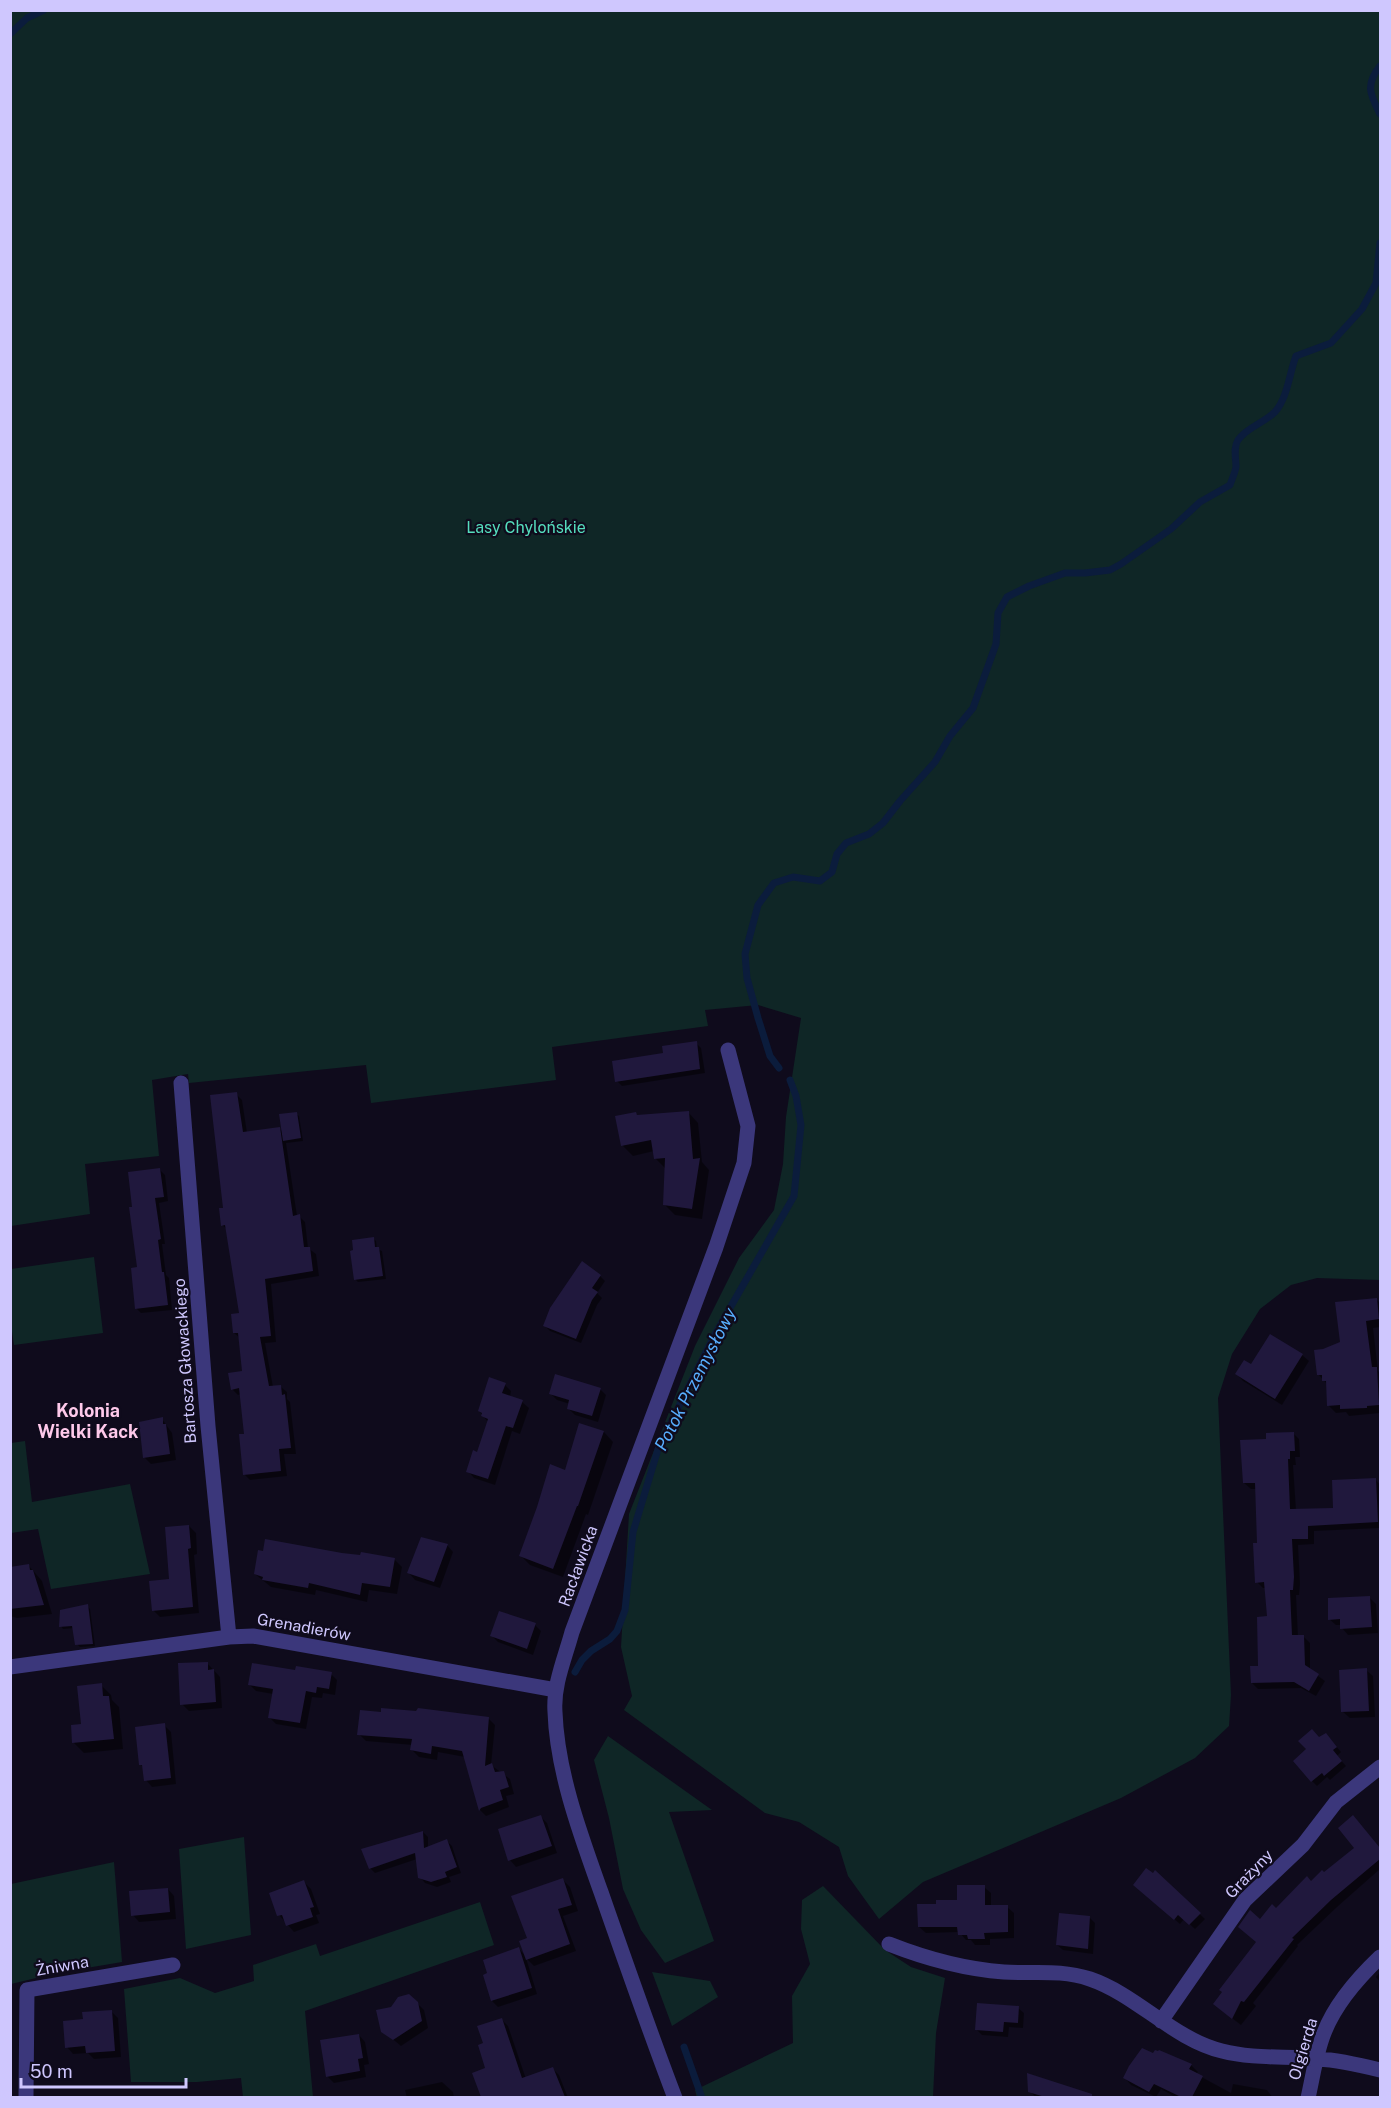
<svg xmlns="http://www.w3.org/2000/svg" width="1391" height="2108" viewBox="0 0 1391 2108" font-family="'Public Sans',sans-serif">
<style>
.green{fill:#0f2626}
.shadow{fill:#0007}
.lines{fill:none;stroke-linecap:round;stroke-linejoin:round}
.stream{stroke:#0b1c3c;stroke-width:7}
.building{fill:#20183d}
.street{stroke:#3b377b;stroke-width:15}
.labels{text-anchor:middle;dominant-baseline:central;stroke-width:4.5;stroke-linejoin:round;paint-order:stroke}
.park-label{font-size:16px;fill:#55ddbd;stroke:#0f0b1c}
.street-label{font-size:16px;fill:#cfc7fe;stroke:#0f0b1c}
.water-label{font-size:18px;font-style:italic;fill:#57adfd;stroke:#0f0b1c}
.neighbourhood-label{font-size:18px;font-weight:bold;fill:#fec9ea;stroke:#0f0b1c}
</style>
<rect width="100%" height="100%" fill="#0f0b1c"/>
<path class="green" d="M10 11H1380V1280L1317 1278 1291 1285 1260 1309 1232 1354 1218 1398 1231 1695 1229 1726 1195 1758 1121 1798 923 1882 879 1919 848 1876 839 1847 799 1822 765 1813 624 1710 632 1696 621 1647 629 1514 695 1346 739 1258 774 1210 783 1164 786 1117 801 1018 758 1005 705 1010 708 1026 552 1047 556 1080 371 1103 366 1065 189 1083 188 1074 152 1080 159 1156 85 1164 90 1214 11 1226Z
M94 1257 103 1333 14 1345 10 1318 11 1269Z
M25 1441 32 1502 130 1484 150 1574 51 1589 38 1529 11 1533V1443Z
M608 1736 712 1810 669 1812 714 1941 665 1963 641 1930 623 1889 609 1818 594 1760Z
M244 1837 251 1935 186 1949 179 1849Z
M114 1862 122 1962 57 1973 11 1984V1884Z
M823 1886 885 1950 911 1967 945 1978 936 2033 933 2097 697 2098 695 2090 793 2043 792 1996 810 1964 801 1929 802 1900Z
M480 1902 494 1945 305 2011 313 2097H243L241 2078 197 2082H131L124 1989 180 1978 215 1993 254 1981 253 1965 316 1944 320 1956Z
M652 1972 710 1981 718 1997 672 2026Z"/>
<path class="shadow" d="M696 1043 701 1048 705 1073 622 1086 617 1081 665 1055Z
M236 1094 242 1100 247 1133 279 1128 283 1132 296 1114 299 1116 303 1141 286 1143 297 1216H299L305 1222 308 1248 316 1254 319 1276 271 1284 276 1342 265 1343 273 1387H281L287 1392V1399L290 1402 296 1454H284L287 1476 250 1480 244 1474 246 1435 241 1394 238 1395 232 1389 243 1372 240 1338 234 1333 240 1315 227 1229 222 1225Z
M688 1112 698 1123 702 1162 709 1170 702 1219 675 1215 665 1205 666 1169 655 1158 654 1151 633 1156 623 1146 636 1114 639 1117Z
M160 1170 165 1175 168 1201 159 1203 165 1244H162L166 1275 169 1278 172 1310 141 1313 136 1308 139 1268 134 1208Z
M373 1238 376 1241 377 1249 382 1251 386 1279 358 1282 355 1279Z
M600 1276 605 1281 597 1293 602 1298 597 1305 581 1343 550 1331 545 1326Z
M1376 1299 1380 1303V1327L1373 1328 1378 1371 1380 1373V1413L1349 1416 1346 1412 1336 1413 1329 1406 1327 1384 1318 1374 1323 1351 1342 1343Z
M1302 1355 1309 1361 1282 1405 1243 1381 1237 1374Z
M505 1385 511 1391 510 1397 522 1402 529 1408 520 1434 512 1431 495 1485 474 1478 468 1471 478 1454 488 1422 479 1411Z
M600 1389 606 1395 598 1422 575 1415 568 1408 570 1404 557 1400 551 1394Z
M162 1419 172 1433 176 1460 151 1464 144 1457Z
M580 1425 604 1432 613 1442 588 1515 586 1514 563 1577 530 1565 521 1556 566 1471Z
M1293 1433 1299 1439 1300 1457H1295L1296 1465H1293L1296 1510 1335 1509 1376 1480 1380 1485V1528L1314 1531V1544L1298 1545 1300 1584 1299 1595H1296L1298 1637H1304L1310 1643V1670L1325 1681 1316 1696 1301 1688 1258 1689 1252 1683 1260 1668 1268 1618 1266 1588H1263L1257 1582 1258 1544 1257 1489H1251L1244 1483 1268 1440Z
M189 1526 196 1533 197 1554 194 1555 199 1613 160 1617 153 1610 171 1581Z
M447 1545 453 1552 440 1588 415 1580 409 1573Z
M342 1554 395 1560 402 1567 397 1594 369 1590 367 1602 316 1590 315 1595 271 1587 255 1574Z
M29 1566 42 1581 52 1614 17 1618 10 1616V1568Z
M1370 1598 1376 1604 1378 1633 1348 1635 1342 1628 1341 1625H1336L1329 1619Z
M87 1606 90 1609 95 1646 80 1647 77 1644 74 1628 63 1629 61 1626Z
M535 1625 541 1631 533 1655 498 1642 492 1636Z
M207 1663 220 1677 222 1708 189 1711 182 1704Z
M1366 1670 1373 1676 1375 1717 1350 1718 1343 1712Z
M296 1672 331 1674 337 1680 335 1695 323 1693 322 1698 312 1697 306 1729 276 1724 270 1718 273 1694 256 1691 250 1685Z
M101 1685 111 1695 112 1700 119 1707 123 1749 84 1753 74 1743Z
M488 1718 495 1725 491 1765 510 1779 514 1794 506 1796 509 1807 486 1816 480 1810 465 1757 438 1752 437 1760 419 1757 412 1750 413 1745 366 1741 359 1734Z
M164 1725 171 1732 176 1784 152 1787 146 1780 144 1768 141 1765Z
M1320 1739 1331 1740 1341 1752 1337 1756 1346 1766 1330 1780 1327 1777 1317 1786 1312 1781Z
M541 1817 547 1823 557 1853 516 1867 510 1860Z
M1358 1823 1380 1849V1869L1337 1907 1297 1945 1298 1946 1253 2003 1256 2006 1241 2025 1220 2009 1258 1942 1260 1921 1356 1848Z
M423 1832 428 1837V1848L447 1841 452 1846 461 1873 449 1877 451 1882 437 1887 425 1883 420 1877 417 1859 375 1873 370 1868Z
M1155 1872 1205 1919 1195 1929 1184 1919 1180 1924 1140 1890Z
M563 1880 570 1887 578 1911 563 1916 576 1951 534 1966 526 1958 537 1994 498 2007 492 2001 519 1949 526 1956 528 1939Z
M304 1882 311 1889 320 1914 316 1915 319 1923 294 1932 279 1915Z
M984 1887 991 1893V1907H1007L1014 1913V1938L990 1939V1945H975L971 1940H966L959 1932 926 1933 919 1927 937 1905 958 1901Z
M168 1889 174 1896 176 1919 139 1922 133 1915Z
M1090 1918 1095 1923 1093 1954 1063 1950 1057 1945Z
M1380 1972V1982L1376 1977Z
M417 2003 424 2010 428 2028 401 2046 383 2031Z
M1018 2008 1024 2013 1023 2028 1009 2027 1008 2037 982 2035 976 2029Z
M111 2011 118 2018 121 2057 94 2059 88 2053 73 2054 67 2047 84 2020Z
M501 2019 508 2026 526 2079 553 2069 559 2075 568 2098H482L474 2074 487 2069 485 2044Z
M359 2035 365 2042 369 2064 364 2065 366 2077 334 2083 327 2076Z
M1191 2065 1198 2072 1196 2074 1231 2093 1233 2084 1267 2090 1273 2098H1177L1161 2089 1156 2097 1131 2085 1125 2078Z
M442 2082 453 2092 454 2098H407L405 2090Z
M1030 2091 1083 2092 1088 2098H1036Z"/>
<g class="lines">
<path class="stream" d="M10 34 27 18 44 10
M1380 66C1365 85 1370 94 1380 114
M779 1068 770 1056 758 1018 747 978 745 954 758 905 774 883 793 877 820 881 832 872 837 854 846 843 869 834 883 823 900 801 935 762 950 736 973 708 996 644 998 613 1007 597 1029 586 1065 573H1085L1110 570 1121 564 1171 529 1200 502 1230 485C1232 479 1235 473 1236 467 1236 458 1233 448 1238 440 1247 427 1264 423 1275 412 1288 397 1289 374 1296 356L1331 343 1362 309 1376 283 1380 243
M575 1672 582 1660 591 1651 610 1639 617 1631 625 1610 633 1532 659 1446 714 1336 794 1196 801 1125 796 1096 790 1080
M684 2047 702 2098"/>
</g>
<path class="building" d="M697 1041 700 1069 615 1082 612 1061 663 1053 662 1046Z
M237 1092 243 1132 280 1127 293 1216 300 1214 304 1247H310L313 1271 265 1279 271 1336 260 1337 269 1386 281 1385 282 1395 285 1394 291 1448 279 1449 281 1471 243 1475 239 1434H244L239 1388 231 1390 228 1373 242 1371 238 1333H233L231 1314 239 1313 225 1225 221 1226 219 1208H223L210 1095Z
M689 1111 693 1159 700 1158 692 1209 663 1205 665 1158 654 1159 651 1140 621 1146 615 1116 636 1112 637 1115Z
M297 1112 301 1138 283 1141 279 1114Z
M160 1168 164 1197 155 1198 161 1239 158 1240 162 1272H164L168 1305 135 1309 131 1268 137 1267 129 1207H132L128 1172Z
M374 1237 375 1247H379L383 1276 354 1280 350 1251 353 1250 352 1240Z
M582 1261 601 1275 592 1288 598 1292 592 1300 576 1339 543 1326 550 1308Z
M1377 1298 1379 1319 1366 1321 1372 1367H1377L1379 1405 1367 1406V1408L1340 1409V1405L1327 1406 1326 1381H1322V1375H1317L1314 1350 1323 1349 1340 1342 1335 1302Z
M1270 1334 1303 1354 1275 1399 1235 1374 1244 1360 1251 1364Z
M555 1374 601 1388 592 1416 567 1409 569 1400 549 1394Z
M489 1377 506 1383 502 1393 523 1400 513 1428 506 1426 488 1479 466 1472 473 1450 477 1452 488 1419 481 1416 482 1413 478 1411Z
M163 1417V1424H166L170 1454 143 1458 139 1422Z
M579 1423 604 1431 578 1506H577L553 1569 519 1556 537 1507 550 1464 565 1470Z
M1294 1432 1295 1451H1290V1459H1288L1290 1509 1333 1508 1332 1480 1376 1478 1378 1522 1308 1526V1539H1292L1294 1577 1293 1590H1290L1292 1635H1304L1305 1665 1319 1674 1309 1691 1294 1682 1251 1683 1250 1666H1258L1257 1617 1267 1616 1264 1582 1255 1583 1253 1543H1257L1255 1483H1243L1240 1440 1266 1439V1433Z
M189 1525 191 1548 188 1549 193 1607 152 1611 149 1581 169 1579 165 1527Z
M421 1537 448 1544 434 1582 407 1573Z
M265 1539 342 1553 360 1555 361 1552 395 1558 390 1587 362 1583 360 1595 309 1583 308 1588 262 1580 263 1577 254 1574 258 1550 263 1551Z
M29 1564 30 1570H33L44 1605 10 1609V1567Z
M1370 1596 1372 1627 1340 1629V1619L1328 1620V1598Z
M88 1604 93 1644 75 1645 72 1626 59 1627 60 1610Z
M499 1611 536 1623 527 1649 490 1636Z
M208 1662V1670L214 1669 216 1702 180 1705 178 1663Z
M252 1663 295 1670 296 1666 332 1672 329 1689 317 1687 316 1693 306 1691 300 1723 268 1718 273 1689 248 1685Z
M1367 1668 1369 1711 1341 1712 1339 1670Z
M102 1683 103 1696H109L114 1739 72 1743 71 1725 81 1724 77 1686Z
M381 1708 416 1711 418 1708 489 1717 485 1766 492 1763 495 1772 504 1771 509 1787 500 1790 503 1800 481 1808 479 1811 462 1751 432 1746 431 1754 410 1750 412 1739 357 1735 360 1710 381 1712Z
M165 1723 171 1778 144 1781 142 1765H139L135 1727Z
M1312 1729 1319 1737 1326 1733 1337 1747 1333 1750 1342 1761 1324 1776 1322 1773 1311 1782 1293 1761 1306 1749 1298 1741Z
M541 1815 552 1846 508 1861 498 1829Z
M1353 1815 1380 1848V1859L1331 1900 1292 1938 1294 1939 1244 2002 1241 2001 1232 2019 1213 2004 1222 1992 1219 1990 1256 1942 1238 1927 1250 1910 1260 1919 1272 1904 1276 1908 1307 1876 1311 1881 1322 1870 1324 1872 1354 1848 1338 1828Z
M423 1831 424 1848 447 1839 457 1867 445 1872 447 1877 431 1882 418 1878 415 1853 369 1869 361 1849Z
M1146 1868 1153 1873 1155 1870 1201 1913 1189 1925 1178 1915 1174 1920 1133 1885Z
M563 1878 572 1905 558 1909 570 1944 526 1960 519 1941 527 1938 511 1896Z
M304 1880 314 1907 310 1908 313 1917 286 1926 282 1915 277 1916 269 1893Z
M957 1885H985V1905H1008V1932L984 1933 985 1939H968L967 1935H958L957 1927H918L917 1904H936V1900H957Z
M168 1888 170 1912 131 1916 129 1891Z
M1059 1913 1090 1916 1088 1949 1056 1945Z
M519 1947 532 1988 491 2001 483 1975 487 1973 483 1960Z
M409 1994 418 2002 422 2021 393 2040 381 2032 376 2010 391 2007 398 1997Z
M977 2003 1019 2006 1018 2023 1004 2022 1003 2032 975 2030Z
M112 2010 115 2051 86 2053 85 2046 65 2048 63 2021 83 2019 82 2012Z
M502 2018 522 2078 553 2067 565 2097H481L472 2073 485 2068 478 2045 483 2043 477 2026Z
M359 2034 363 2058 358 2059 360 2071 326 2077 320 2040Z
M1142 2048 1153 2053 1155 2050 1158 2051 1159 2050 1192 2064 1189 2069 1203 2076 1192 2097H1181L1154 2084 1149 2092 1123 2078 1129 2066Z
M1027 2073 1092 2094V2097H1045L1028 2092Z"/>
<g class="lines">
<path class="street" d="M181 1083 208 1426 229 1637
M10 1667 229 1637 253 1636 556 1690
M889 1944C927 1959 963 1969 1004 1972 1035 1974 1059 1969 1090 1979 1137 1995 1173 2039 1222 2051 1253 2059 1286 2056 1318 2059 1339 2060 1360 2065 1380 2070
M1161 2021 1245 1900 1303 1845 1336 1802 1380 1767
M26 2098 27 1990 173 1965
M675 2098C649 2030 625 1961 601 1892 581 1836 557 1772 555 1712 553 1685 565 1658 572 1632L716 1247 744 1163 748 1126 728 1050
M1308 2098C1313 2076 1316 2053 1324 2033 1335 2004 1358 1978 1380 1957"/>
</g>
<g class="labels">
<g class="park-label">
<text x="526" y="527">Lasy Chylońskie</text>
</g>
<g class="street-label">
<text transform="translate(185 1361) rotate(-94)">Bartosza Głowackiego</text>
<text transform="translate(578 1566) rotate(-70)">Racławicka</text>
<text transform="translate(304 1627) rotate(10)">Grenadierów</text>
<text transform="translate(1249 1874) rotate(-46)">Grażyny</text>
<text transform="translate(62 1966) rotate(-10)">Żniwna</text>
<text transform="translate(1303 2049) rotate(-73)">Olgierda</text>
</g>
<g class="water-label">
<text transform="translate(695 1379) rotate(-63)">Potok Przemysłowy</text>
</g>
<g class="neighbourhood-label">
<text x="88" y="1410">Kolonia<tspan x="88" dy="21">Wielki Kack</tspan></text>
</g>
</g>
<rect width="1391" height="2108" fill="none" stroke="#cfc7fe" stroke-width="24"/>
<path d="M21 2078v9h165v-9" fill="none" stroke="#cfc7fe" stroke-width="3"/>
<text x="30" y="2078" font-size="18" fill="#cfc7fe" stroke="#0f0b1c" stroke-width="4.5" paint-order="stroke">50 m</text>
</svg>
